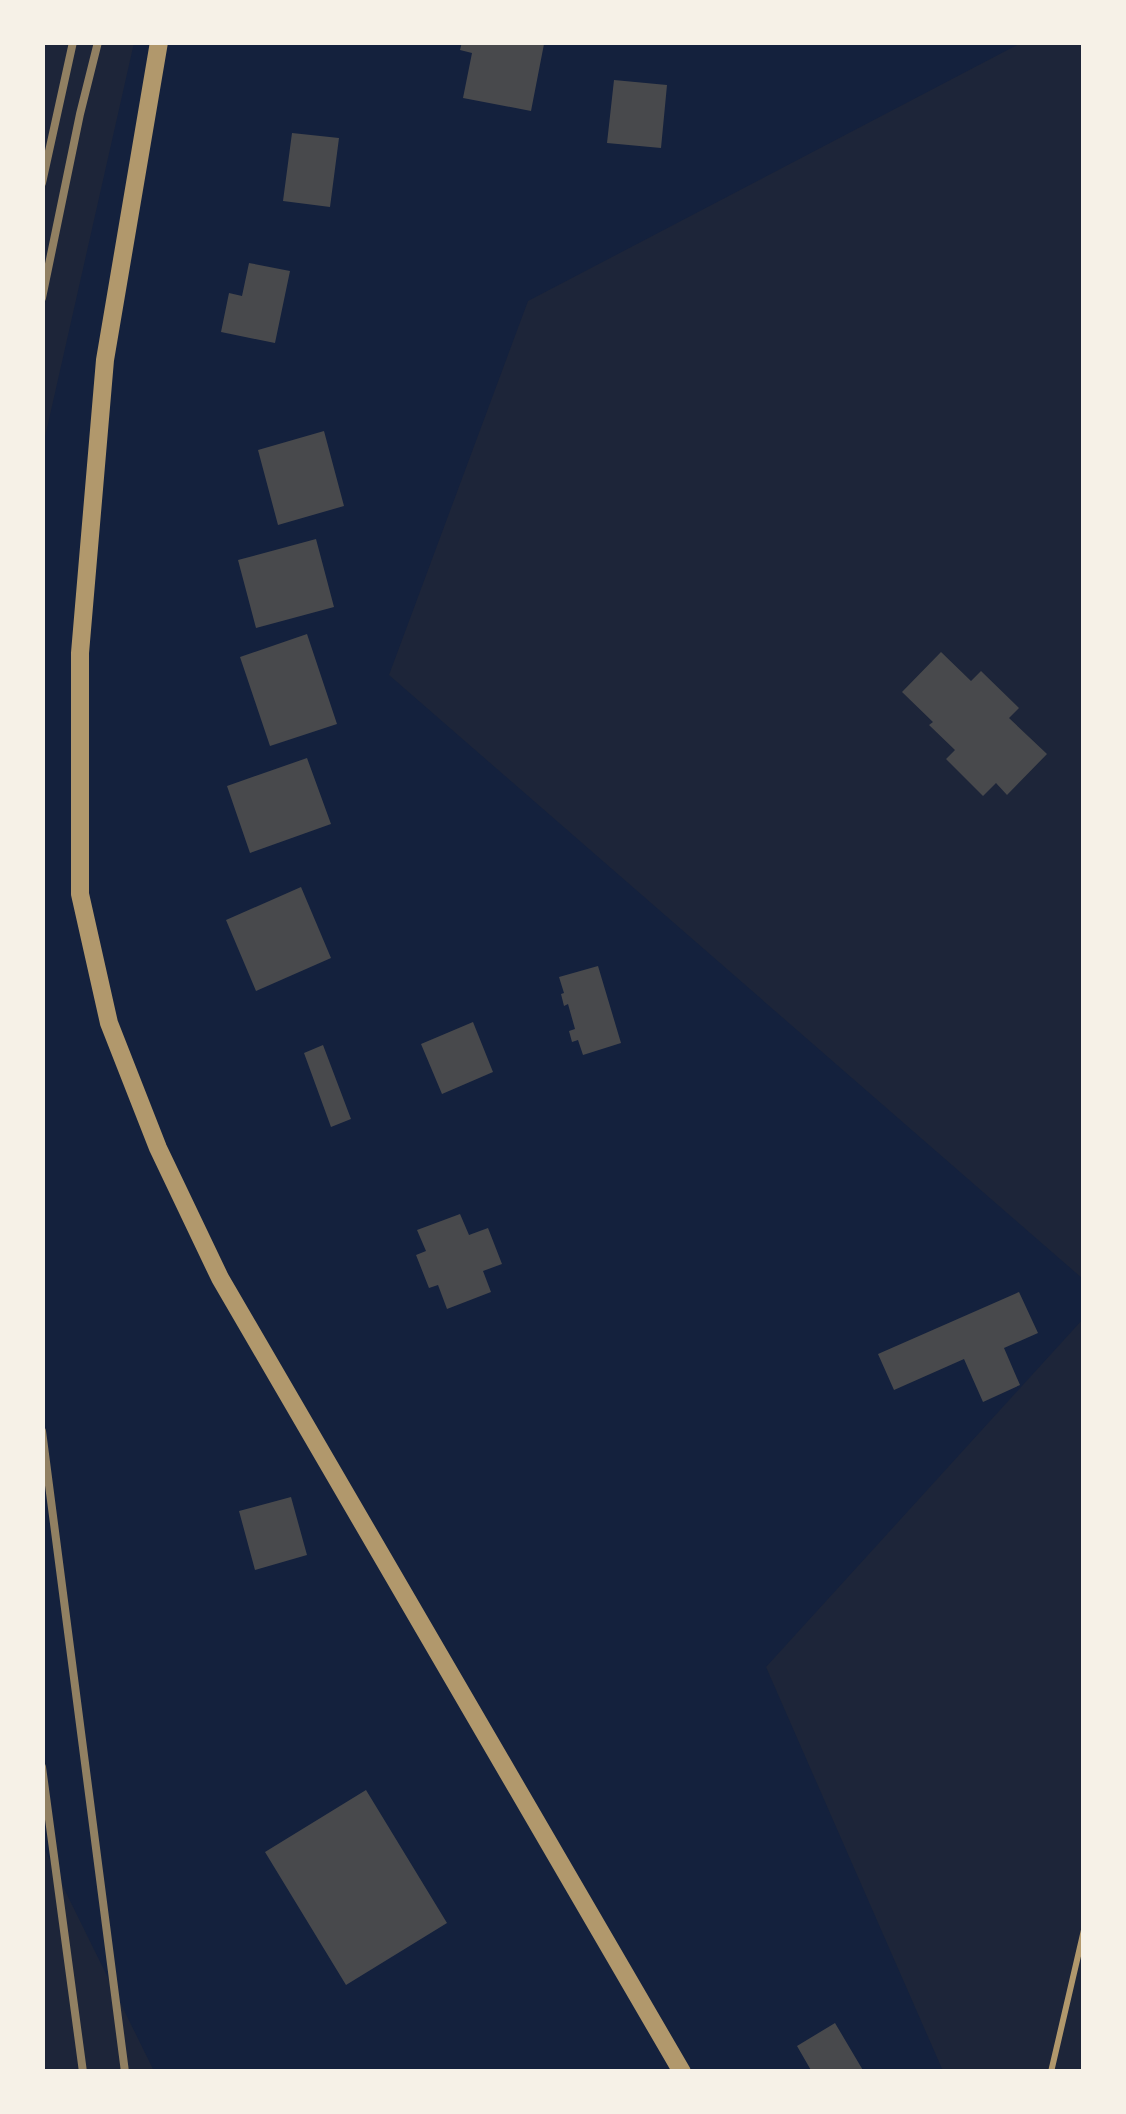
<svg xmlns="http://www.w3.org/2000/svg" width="1126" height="2114" viewBox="0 0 1126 2114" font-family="Inter,sans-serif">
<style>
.green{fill:#1d2539}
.building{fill:#48494c}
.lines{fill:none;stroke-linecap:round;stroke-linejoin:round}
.service{stroke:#b1986c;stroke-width:6}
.tertiary{stroke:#b1986c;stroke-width:18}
.rail{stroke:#918062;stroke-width:8}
</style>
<rect width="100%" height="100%" fill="#14213d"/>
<path class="green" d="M43 42 134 43 43 446 42 43Z
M1021 43H1083V1279L389 675 528 301Z
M1083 1319V2071H943L766 1667Z
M43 1846 154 2071H43Z"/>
<path class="building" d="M462 42 544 44 531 111 463 98 472 53 460 50Z
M614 80 667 85 661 148 607 143Z
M292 133 339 138 330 207 283 201Z
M249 263 290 271 275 343 221 332 229 293 242 296Z
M324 431 344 506 278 525 258 450Z
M316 539 334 607 256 628 238 560Z
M307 634 337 724 270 746 240 657Z
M941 652 971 681 981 671 1019 708 1009 718 1047 754 1007 795 996 783 983 796 946 759 955 750 929 725 933 722 902 692Z
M307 758 331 824 250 853 227 786Z
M301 887 331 958 256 991 226 920Z
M598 966 621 1043 583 1055 578 1040 572 1042 569 1031 575 1029 568 1004 564 1006 561 994 564 993 559 977Z
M473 1022 493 1072 442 1094 421 1044Z
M323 1045 351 1119 331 1127 304 1053Z
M460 1214 469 1235 488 1228 502 1264 483 1271 491 1292 447 1309 438 1285 429 1288 416 1255 426 1251 417 1230Z
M1019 1292 1038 1333 1004 1348 1020 1385 983 1402 964 1359 894 1390 878 1354Z
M291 1497 307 1555 255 1570 239 1511Z
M366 1790 447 1923 346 1985 265 1852Z
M835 2023 864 2072H812L797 2046Z"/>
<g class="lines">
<path class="service" d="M1051 2072 1084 1930"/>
<path class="tertiary" d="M159 42 105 360 80 653V894L109 1023 158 1148 220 1278 682 2072"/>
<path class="rail" d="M42 183 73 42
M42 298 80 114 98 42
M42 1431 125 2072
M42 1767 83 2072"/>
</g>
<rect width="1126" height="2114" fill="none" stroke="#f6f1e7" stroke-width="90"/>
</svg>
